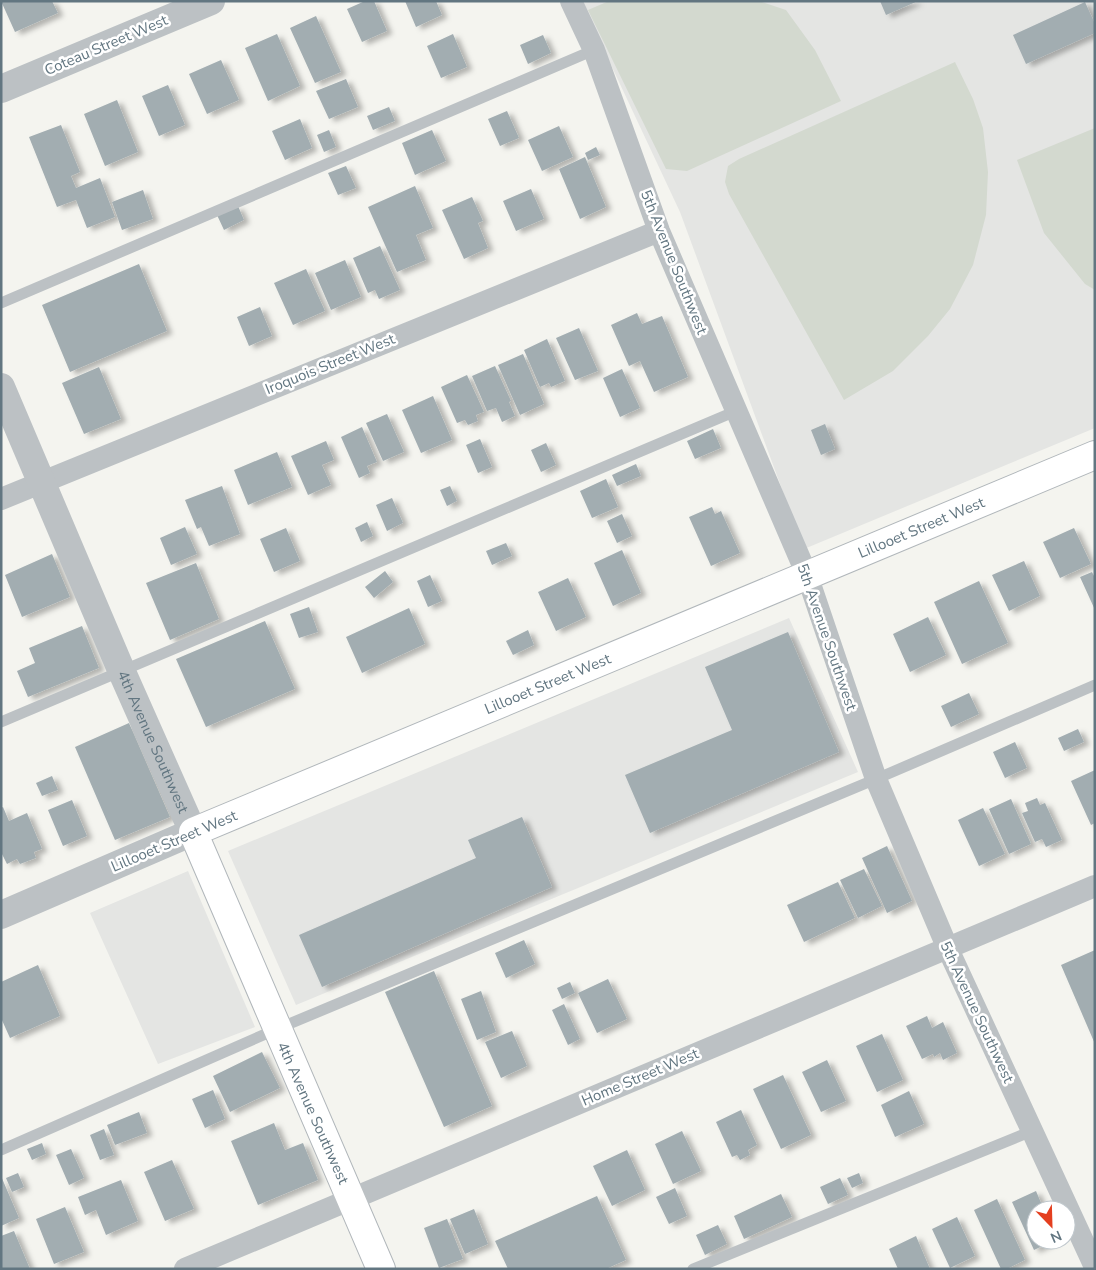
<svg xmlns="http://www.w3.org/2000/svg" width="1096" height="1270" viewBox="0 0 1096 1270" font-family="'Nunito Sans',sans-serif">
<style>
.built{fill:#e4e5e3}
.green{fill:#d3d9cf}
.building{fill:#a2adb1;filter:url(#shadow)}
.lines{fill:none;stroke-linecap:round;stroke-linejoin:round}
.secondary-casing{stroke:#b1b7bb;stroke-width:30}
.service{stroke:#bcc1c4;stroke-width:11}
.minor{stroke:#bcc1c4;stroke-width:22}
.tertiary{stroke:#bcc1c4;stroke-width:28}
.secondary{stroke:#fff;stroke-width:28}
.labels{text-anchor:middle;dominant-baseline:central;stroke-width:5;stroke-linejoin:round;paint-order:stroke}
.street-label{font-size:15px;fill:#627681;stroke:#fff}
</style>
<defs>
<filter id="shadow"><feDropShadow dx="5.5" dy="3" stdDeviation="2.5" flood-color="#0004"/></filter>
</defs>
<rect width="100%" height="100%" fill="#f4f4ef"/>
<path class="built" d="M581 1H1095V428L804 549 680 212Z
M789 618 858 772 296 1005 228 851Z
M188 871 255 1027 158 1064 90 913Z"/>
<path class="green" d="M609 1H759L786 10 815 50 841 101 687 171 666 169 588 10Z
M955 62 973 99 983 128 988 172 986 215 973 265 950 309 928 336 893 371 844 400 729 194 725 182 728 166 739 159Z
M1095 128V290L1085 284 1044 233 1017 160Z"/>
<path class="building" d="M1 1H52L58 13 15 32Z
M365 1H374L387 31 362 42 347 9Z
M405 1H436L442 15 416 27Z
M880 1H918L886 15Z
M1085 2 1095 24V33L1026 64 1013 35Z
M316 16 341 72 315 83 290 28Z
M277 34 300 86 268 101 245 48Z
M453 34 467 67 441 78 427 46Z
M543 35 551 53 528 64 520 45Z
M221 60 239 100 207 114 189 74Z
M346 79 358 107 329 119 316 91Z
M168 85 185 125 159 136 142 96Z
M117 100 138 152 105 166 84 114Z
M389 107 395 121 373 130 367 116Z
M507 111 519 138 500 146 488 119Z
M300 119 312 148 285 160 272 131Z
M61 125 80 172 71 176 76 188 100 178 115 217 87 228 76 200 57 207 29 137Z
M559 126 573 157 542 171 528 140Z
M329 130 336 147 324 152 317 135Z
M432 130 446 161 415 175 402 143Z
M596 147 600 155 588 160 585 153Z
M585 157 606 207 580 219 559 169Z
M346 166 356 188 338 195 328 173Z
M415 186 433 228 416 235 426 260 397 272 368 207Z
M531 189 544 219 516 231 503 201Z
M143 190 153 219 122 230 112 202Z
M472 197 483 221 478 223 488 248 464 259 442 210Z
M238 206 244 220 224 230 217 215Z
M380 246 400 290 379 299 375 290 368 293 353 258Z
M345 260 361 297 331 310 315 273Z
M139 264 167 331 70 372 42 305Z
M306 269 325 311 293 325 274 283Z
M260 307 272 336 249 346 237 317Z
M637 313 642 324 662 316 688 377 654 392 640 361 629 366 611 325Z
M579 328 598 371 575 380 556 338Z
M547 339 565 381 551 387 549 383 540 387 524 350Z
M523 354 544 404 520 415 498 365Z
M495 366 511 401 509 402 515 416 502 422 496 408 487 411 472 376Z
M99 367 121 419 84 434 62 383Z
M622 369 640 408 620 417 603 378Z
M467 375 484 412 476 415 478 421 468 425 465 420 457 423 441 387Z
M433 396 452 440 421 453 402 410Z
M387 414 404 452 383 461 366 423Z
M825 424 835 449 821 455 811 430Z
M362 427 377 462 367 466 370 473 359 478 341 437Z
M713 429 721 448 695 459 687 441Z
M480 439 492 467 478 473 466 445Z
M326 441 334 460 322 465 331 485 308 495 291 456Z
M546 443 556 465 541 472 531 450Z
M277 452 292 487 248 505 234 470Z
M636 464 641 476 617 486 612 475Z
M606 479 618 507 592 518 580 491Z
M222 486 240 534 209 546 201 527 197 529 185 500Z
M450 486 457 501 447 506 440 490Z
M392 498 403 523 387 531 376 505Z
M712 507 715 514 721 511 740 553 711 566 689 517Z
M622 514 632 536 617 543 607 521Z
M367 522 373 536 361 542 355 528Z
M185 527 197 554 171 565 160 538Z
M286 528 300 561 274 572 260 539Z
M1074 528 1091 564 1060 578 1043 542Z
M506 543 512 556 492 565 486 551Z
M622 550 641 593 613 606 594 563Z
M52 554 70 597 22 617 5 575Z
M1024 561 1040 596 1009 611 992 575Z
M196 563 219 619 170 640 146 583Z
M385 571 393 582 374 598 365 587Z
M1092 572 1095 578V610L1080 577Z
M430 575 442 601 428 607 417 581Z
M568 578 586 617 556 631 538 592Z
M979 581 1008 643 962 664 934 602Z
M309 607 318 632 299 638 290 614Z
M409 608 425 644 362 673 346 637Z
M928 617 946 655 910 672 893 634Z
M265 621 295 689 206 727 176 659Z
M82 626 99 668 28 697 17 671 35 663 29 648Z
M528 630 534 645 513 655 506 641Z
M788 632 839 752 650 833 625 775 732 730 705 667Z
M969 693 979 714 951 727 941 706Z
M129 723 170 817 115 840 75 747Z
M1078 729 1084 742 1064 751 1058 738Z
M1015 742 1027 768 1005 778 993 752Z
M1095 770V823L1091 825 1071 781Z
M52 776 58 790 42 796 36 783Z
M1037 798 1040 805 1045 803 1062 840 1046 847 1042 839 1035 842 1022 813 1028 811 1025 803Z
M1011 799 1031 844 1009 854 989 809Z
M72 800 87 836 63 846 48 810Z
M3 807 9 821 27 813 42 849 34 852 36 858 20 864 17 859 7 864 1 852V808Z
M983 808 1005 854 979 866 958 820Z
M522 817 552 887 322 987 299 935 476 858 468 840Z
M887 846 912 901 887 913 862 858Z
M864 869 882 906 858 918 840 880Z
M838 882 855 918 804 942 787 905Z
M524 940 535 964 506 978 495 953Z
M1095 950V1044L1061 965Z
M38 965 60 1016 10 1038 1 1018V982Z
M434 971 492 1106 444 1127 385 992Z
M608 979 627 1019 597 1033 578 993Z
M570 982 575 993 562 999 557 988Z
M481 991 496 1032 477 1040 461 999Z
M564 1004 580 1039 568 1045 552 1010Z
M927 1016 932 1028 943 1022 957 1053 943 1060 940 1053 934 1057 933 1054 922 1059 906 1026Z
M512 1031 527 1066 501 1078 485 1042Z
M882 1034 903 1080 877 1092 856 1046Z
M262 1052 280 1088 230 1112 213 1076Z
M827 1060 846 1101 821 1112 802 1072Z
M783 1075 811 1135 781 1149 753 1089Z
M213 1090 225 1119 205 1128 192 1099Z
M909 1091 924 1124 895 1137 881 1105Z
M741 1110 757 1145 748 1150 750 1155 740 1160 737 1155 732 1157 716 1122Z
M139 1112 147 1133 115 1145 107 1125Z
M274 1123 285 1150 303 1143 318 1180 258 1205 231 1141Z
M104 1129 114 1155 100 1160 90 1135Z
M682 1131 701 1171 673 1184 655 1144Z
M42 1143 46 1154 32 1160 27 1149Z
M71 1149 84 1178 69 1185 56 1155Z
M627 1150 645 1190 612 1206 593 1166Z
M172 1160 194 1209 165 1221 144 1172Z
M18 1173 24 1187 12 1192 6 1178Z
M859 1173 863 1183 852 1188 847 1178Z
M1 1176 19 1218 1 1226Z
M840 1178 848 1195 828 1204 820 1187Z
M121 1180 138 1221 106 1235 96 1210 85 1215 78 1197Z
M675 1188 687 1216 669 1224 656 1197Z
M1036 1191 1044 1210H1036V1240H1055L1034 1250 1012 1202Z
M781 1194 792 1217 744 1239 734 1216Z
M597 1196 626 1260 606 1269H508L495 1241Z
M997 1199 1025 1260 1007 1269H1001L974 1210Z
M65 1207 84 1252 54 1264 36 1219Z
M474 1209 488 1244 465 1254 450 1219Z
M957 1217 975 1256 950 1268 932 1229Z
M447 1219 463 1259 439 1268 424 1228Z
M718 1225 727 1244 705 1255 696 1235Z
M14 1231 30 1269H1V1236Z
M916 1236 930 1269H898L889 1249Z"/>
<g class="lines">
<g class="secondary-casing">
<g id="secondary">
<path id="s2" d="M381 1269 193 832 1095 455"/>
</g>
</g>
<path class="service" d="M1 303 594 50
M1 722 736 411
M1 1150 277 1029 876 779 1095 685
M693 1269 1032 1131"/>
<path class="minor" d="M571 1 594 50 659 231 807 575 876 779 948 949 1095 1267
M1 499 659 231
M185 1269 1095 886"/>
<g class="tertiary">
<path d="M1 89 211 1"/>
<path id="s1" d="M1 387 122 672 193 832 1 915"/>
</g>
<use href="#secondary" class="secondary"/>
</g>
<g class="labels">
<g class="street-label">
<text transform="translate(106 45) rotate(-23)">Coteau Street West</text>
<text transform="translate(674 262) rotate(68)">5th Avenue Southwest</text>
<text transform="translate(330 364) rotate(-22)">Iroquois Street West</text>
<text stroke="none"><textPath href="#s2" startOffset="1265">Lillooet Street West</textPath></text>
<text transform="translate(827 637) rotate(71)">5th Avenue Southwest</text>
<text stroke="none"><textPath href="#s2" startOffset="860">Lillooet Street West</textPath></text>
<text stroke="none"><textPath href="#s1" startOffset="386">4th Avenue Southwest</textPath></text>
<text transform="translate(174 841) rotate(-23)">Lillooet Street West</text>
<text transform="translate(977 1012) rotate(65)">5th Avenue Southwest</text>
<text transform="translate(640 1077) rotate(-23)">Home Street West</text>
<text transform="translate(313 1113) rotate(66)">4th Avenue Southwest</text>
</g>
</g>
<rect width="1096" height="1270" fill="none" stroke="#627681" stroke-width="5"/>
<g transform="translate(1051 1225) rotate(157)"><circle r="24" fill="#ffffff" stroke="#c0c8cd"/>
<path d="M0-4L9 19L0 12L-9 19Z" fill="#e43f1f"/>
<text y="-8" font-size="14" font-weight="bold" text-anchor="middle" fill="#627681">N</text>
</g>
</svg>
